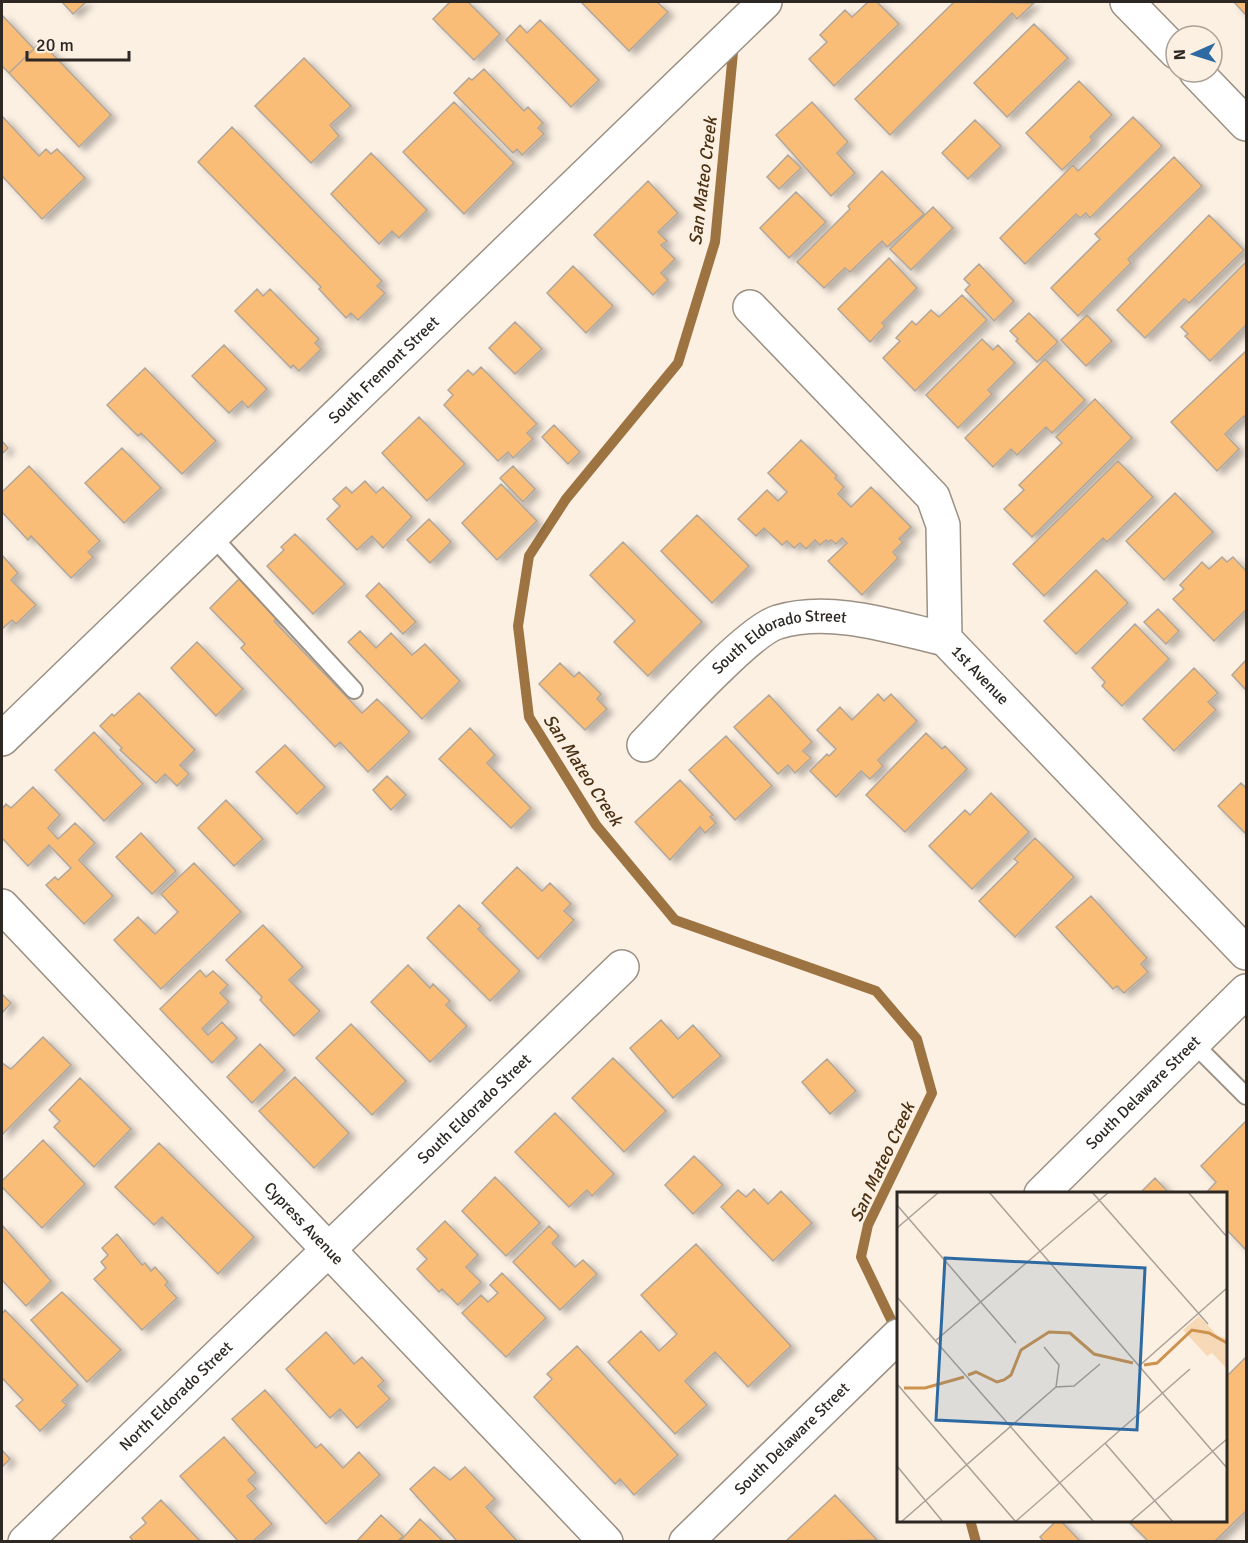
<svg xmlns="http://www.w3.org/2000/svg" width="1248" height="1543" viewBox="0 0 1248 1543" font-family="Signika,sans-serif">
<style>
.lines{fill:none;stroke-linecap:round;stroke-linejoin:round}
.stream{stroke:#9d7341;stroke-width:10}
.building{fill:#f9bd78;stroke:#b1a69a;stroke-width:1.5;filter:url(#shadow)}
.service-casing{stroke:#9b9084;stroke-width:20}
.minor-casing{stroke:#9b9084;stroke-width:36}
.secondary-casing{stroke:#9b9084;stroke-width:36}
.service{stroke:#fff;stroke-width:16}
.minor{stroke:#fff;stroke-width:33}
.secondary{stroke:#fff;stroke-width:33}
.labels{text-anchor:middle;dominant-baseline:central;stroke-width:4.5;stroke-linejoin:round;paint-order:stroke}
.street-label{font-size:16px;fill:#2d2824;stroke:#fcf0e3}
.water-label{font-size:18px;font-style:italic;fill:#4a3113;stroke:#fcf0e3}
.inset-river{fill:none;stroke:#cd934e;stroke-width:3}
.inset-road{fill:none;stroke:#a9a097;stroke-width:1.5}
.view{fill:#2e6aa2;fill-opacity:0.15;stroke:#2e6aa2;stroke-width:3}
.inset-edge{fill:none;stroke:#2d2824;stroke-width:3}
</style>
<defs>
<filter id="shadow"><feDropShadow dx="6" dy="4" stdDeviation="3" flood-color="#0004"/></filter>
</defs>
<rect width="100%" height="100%" fill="#fcf0e3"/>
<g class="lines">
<path class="stream" d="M734 42 715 242 678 363 566 499 529 556 518 626 529 717 596 825 675 920 876 991 917 1039 932 1093 868 1225 861 1257 897 1332
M970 1520 976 1542"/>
</g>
<path class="building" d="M62 2H86L73 14Z
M450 2H468L500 34 474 60 433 19Z
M581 2H657L668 12 629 51Z
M868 2H877L899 24 834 86 809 59 827 42 820 35 845 10 852 17Z
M954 2 1034 3 1017 19 1012 13 890 135 855 99Z
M1234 2H1246V15Z
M2 15 34 49 9 73 2 66Z
M540 20 599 80 571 107 506 40 520 25 527 33Z
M1034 24 1068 58 1007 117 974 83Z
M41 42 111 115 79 147 9 73Z
M304 58 351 106 330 125 339 136 311 163 255 106Z
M484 69 524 111 528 107 543 123 538 128 544 134 522 155 517 149 513 153 454 93 469 78 472 80Z
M1079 81 1112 115 1090 137 1093 140 1062 170 1026 133Z
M454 102 514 163 464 214 403 152Z
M812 102 848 142 837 153 855 173 831 196 776 135Z
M2 116 39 156 46 149 51 154 57 149 85 178 42 219 2 176Z
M1133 117 1162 146 1090 218 1086 213 1080 218 1076 214 1025 264 1000 238 1073 165 1078 171Z
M975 120 1001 146 968 179 942 153Z
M232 127 382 281 377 286 385 293 358 320 351 313 346 318 319 289 321 287 198 162Z
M371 153 427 210 399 238 392 231 379 244 331 194Z
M788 155 801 168 779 189 767 177Z
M1174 157 1202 186 1128 259 1131 263 1078 316 1051 288 1100 239 1095 234Z
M882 171 924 214 887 247 882 241 850 272 845 268 824 288 797 262 850 209 848 206Z
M648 181 678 213 658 232 667 241 661 245 675 259 661 273 668 280 653 295 594 235Z
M796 192 826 222 789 258 760 228Z
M933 207 953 228 911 270 890 249Z
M1209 215 1244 250 1189 303 1184 299 1145 338 1117 310Z
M889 258 917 288 882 323 885 326 870 342 838 309Z
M1246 262V325L1210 361 1185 336 1188 334 1181 327Z
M979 264 1014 301 994 321 965 290 970 285 964 279Z
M573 266 613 306 586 333 547 293Z
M257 289 263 296 270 289 319 339 315 343 321 349 299 371 293 365 291 368 235 311Z
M962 295 987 320 915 391 883 358 900 341 896 338 912 321 916 325 931 310 939 317Z
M1029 313 1058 342 1037 362 1016 341 1018 339 1010 331Z
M1087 315 1112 341 1086 366 1061 340Z
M515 322 542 349 515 374 489 348Z
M982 339 993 350 998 345 1015 363 988 390 992 394 958 428 926 395Z
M224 345 267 389 248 408 242 401 229 413 192 376Z
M1246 351V418L1244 416 1225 434 1239 449 1217 471 1171 422Z
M1045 359 1085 400 1052 433 1046 427 1017 455 1011 449 993 467 965 438Z
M481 367 537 424 527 433 533 439 513 458 508 452 498 461 444 405 453 395 448 390 468 370 473 375Z
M145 368 216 441 182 474 141 433 138 436 107 405Z
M1095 399 1132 438 1032 537 1004 509 1024 490 1019 485 1062 443 1056 437Z
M419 417 465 464 427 501 382 453Z
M554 425 580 452 568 464 542 437Z
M801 440 837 476 835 478 844 487 838 494 851 507 871 487 911 527 899 539 903 542 893 552 898 558 862 595 828 561 847 543 842 538 836 544 831 540 828 542 826 540 820 545 815 540 806 549 800 543 794 548 787 541 782 545 764 528 756 536 738 519 767 490 778 501 787 492 768 473Z
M2 441 8 448 2 454Z
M122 448 161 488 124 523 85 483Z
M1118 461 1153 497 1107 542 1103 538 1044 596 1013 564Z
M29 466 100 541 88 552 93 557 71 578 31 536 28 540 2 512V492Z
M513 466 535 489 523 502 500 478Z
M365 481 376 493 383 487 412 517 383 548 372 536 357 550 327 519 340 506 333 499 346 487 352 493Z
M501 484 537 521 497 560 462 523Z
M1175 493 1213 532 1164 580 1126 541Z
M697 515 749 566 712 603 661 551Z
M429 519 451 542 430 563 407 540Z
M295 534 345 584 313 614 267 566 284 550 281 547Z
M623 542 702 622 648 676 614 642 635 621 590 575Z
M2 555 18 573 11 580 36 605 16 624 12 620 2 629Z
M1222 557 1227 562 1233 557 1246 571V610L1214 641 1173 599 1184 589 1180 585 1202 562 1209 569Z
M1096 570 1128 603 1076 654 1044 621Z
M240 578 278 617 274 621 362 713 377 699 410 732 368 772 340 742 335 747 241 648 245 644 210 608Z
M379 583 416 622 403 634 366 596Z
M1158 609 1179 631 1166 644 1144 622Z
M1135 624 1169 659 1122 706 1102 686 1105 682 1092 668Z
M360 631 376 648 391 633 412 655 425 644 460 681 422 719 348 642Z
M197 642 243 689 216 716 171 668Z
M1246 660V690L1232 675Z
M560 663 574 677 579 672 601 694 597 699 607 709 585 730 539 684Z
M1194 668 1218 693 1208 702 1216 710 1174 751 1143 719Z
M139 693 195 750 180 765 189 774 177 786 165 774 156 783 120 750 122 748 100 726 112 714 114 716Z
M878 694 884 701 891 694 917 721 878 760 883 766 870 779 861 771 836 797 810 771 827 754 829 756 836 749 817 730 840 707 852 720Z
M769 695 812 742 803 751 811 758 795 773 788 765 778 774 734 727Z
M470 728 495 755 487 763 531 808 511 828 439 759Z
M94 732 143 784 104 821 55 770Z
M926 733 942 749 945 746 967 769 905 832 866 795Z
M726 736 772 786 735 820 689 770Z
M285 745 325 787 297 814 256 772Z
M387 776 406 795 391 810 373 790Z
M680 780 713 815 710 817 716 823 705 833 700 827 670 860 635 822Z
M1241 783 1246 788V834L1218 806Z
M33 787 60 815 48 828 58 839 75 823 95 843 79 860 113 896 84 924 46 885 55 877 58 880 71 868 49 845 28 866 2 838V809L6 804 11 808Z
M991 793 1029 832 972 889 929 846 965 810 970 815Z
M226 800 263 839 234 866 198 828Z
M141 833 176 871 152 894 116 857Z
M1035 838 1074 877 1015 937 979 901 1018 862 1014 859Z
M194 863 241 912 161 989 114 940 138 917 155 934 178 912 161 894Z
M517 867 542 891 550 883 571 904 564 911 574 920 538 959 482 903Z
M1091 896 1147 958 1141 964 1148 972 1124 993 1117 986 1113 989 1056 927Z
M459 905 481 926 478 929 520 971 490 1001 427 938Z
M263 925 303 967 289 980 320 1011 294 1036 260 1000 262 997 226 960Z
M408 965 430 988 433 984 450 1001 446 1005 467 1026 430 1062 371 1002Z
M200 970 206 977 213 971 228 985 220 993 229 1002 202 1029 208 1035 222 1022 237 1038 212 1063 160 1009Z
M2 994 11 1003 2 1013Z
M661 1020 678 1039 693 1025 721 1056 673 1098 630 1048Z
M351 1024 406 1081 372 1115 316 1058Z
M43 1037 71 1065 2 1135V1063L11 1069Z
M260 1044 285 1070 252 1103 227 1077Z
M613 1058 666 1111 624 1152 572 1098Z
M827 1059 856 1091 830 1114 802 1082Z
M295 1077 349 1133 314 1168 259 1111Z
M80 1078 131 1129 94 1167 54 1127 60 1121 49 1110Z
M555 1113 614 1174 592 1196 587 1190 569 1207 515 1152Z
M1246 1121V1250L1226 1229V1194H1205L1216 1182 1201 1166Z
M43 1140 85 1184 42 1228 2 1187V1181Z
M159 1143 254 1237 218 1274 162 1217 154 1225 115 1187Z
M694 1156 723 1185 693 1214 665 1185Z
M495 1177 540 1223 506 1256 462 1211Z
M1155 1178 1170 1194H1139Z
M754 1189 768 1204 781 1191 812 1223 773 1261 721 1207 738 1190 746 1197Z
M445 1221 478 1255 466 1267 481 1282 458 1305 442 1289 439 1292 417 1269 427 1259 417 1249Z
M2 1225 51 1281 26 1306 2 1280Z
M549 1226 559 1236 552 1243 575 1267 583 1260 597 1274 560 1310 513 1262Z
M117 1234 142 1265 145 1263 151 1271 155 1267 168 1282 165 1285 177 1298 142 1330 94 1279 106 1268 101 1262 108 1255 102 1248Z
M696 1244 791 1346 748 1387 715 1352 685 1381 707 1405 675 1434 608 1362 641 1331 659 1351 677 1334 641 1295Z
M502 1273 546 1318 506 1357 462 1313 481 1295 488 1302 498 1293 490 1285Z
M62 1292 121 1350 87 1382 31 1320Z
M5 1310 78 1385 62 1401 67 1405 40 1431 16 1406 23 1400 2 1378V1314Z
M326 1332 354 1364 362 1357 384 1381 378 1386 390 1399 357 1428 340 1409 330 1418 286 1369Z
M577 1346 678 1455 634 1495 620 1479 615 1484 534 1397 552 1379 547 1374Z
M1246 1357V1511L1214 1542H1149L1127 1520H1226V1377Z
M265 1390 316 1448 321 1444 343 1468 359 1452 380 1475 326 1524 232 1419Z
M224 1437 256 1473 248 1480 256 1489 247 1496 272 1524 252 1542H239L180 1476Z
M2 1450 10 1459 2 1467Z
M434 1467 450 1480 465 1467 495 1499 486 1507 518 1542H458L410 1489Z
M835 1495 877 1540 785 1542Z
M161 1500 201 1542H134L130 1537 146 1523 142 1518Z
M381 1515 403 1536 397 1542H356Z
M420 1519 444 1542H402L401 1540Z
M1057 1520H1060L1081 1542H1044L1040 1537Z"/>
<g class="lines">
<g class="service-casing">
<path id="service" d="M212 536 354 690
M1192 1042 1246 1096"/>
</g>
<g class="minor-casing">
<g id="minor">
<path d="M1127 2 1176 52"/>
<path d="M1196 72 1246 124"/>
<path id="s1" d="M750 307 933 497 943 525 945 639 1246 953"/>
<path id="s2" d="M2 739 765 2"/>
<path id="s3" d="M644 745C669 719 749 630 778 622 831 606 893 627 945 639"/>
<path id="s4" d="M2 906 606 1542"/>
<path id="s5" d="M25 1542 622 967"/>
</g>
</g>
<g class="secondary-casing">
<g id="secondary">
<path id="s6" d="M1041 1194 1246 991"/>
<path id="s7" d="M686 1542 898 1336"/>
</g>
</g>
<use href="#service" class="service"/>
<use href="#minor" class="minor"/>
<use href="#secondary" class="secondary"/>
</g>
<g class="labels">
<g class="street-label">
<text stroke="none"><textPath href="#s2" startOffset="531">South Fremont Street</textPath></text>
<text stroke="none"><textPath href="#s3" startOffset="177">South Eldorado Street</textPath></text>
<text stroke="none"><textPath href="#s1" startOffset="458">1st Avenue</textPath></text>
<text stroke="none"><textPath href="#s6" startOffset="144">South Delaware Street</textPath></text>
<text stroke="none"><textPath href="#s5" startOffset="624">South Eldorado Street</textPath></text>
<text stroke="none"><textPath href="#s4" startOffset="438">Cypress Avenue</textPath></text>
<text stroke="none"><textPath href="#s5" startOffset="210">North Eldorado Street</textPath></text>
<text stroke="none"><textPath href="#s7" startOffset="148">South Delaware Street</textPath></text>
</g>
<g class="water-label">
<text transform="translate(703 181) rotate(-83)">San Mateo Creek</text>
<text transform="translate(583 770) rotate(57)">San Mateo Creek</text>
<text transform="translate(882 1162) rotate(-65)">San Mateo Creek</text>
</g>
</g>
<g transform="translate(897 1192)">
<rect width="330" height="330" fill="#fcf0e3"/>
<path d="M302 124 321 144 330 146V177L315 161 310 164 286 138Z" fill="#f8d9b7"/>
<path class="inset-river" d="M247 173 260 171 295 138 312 141 330 151M71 183 79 180 100 190 107 188 114 183 124 158 152 140 173 141 197 162 236 171M7 196H28L67 185"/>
<path class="inset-road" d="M92 0 330 276M195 0 311 132M291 0 330 45M0 13 119 151M0 36 42 0M0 105 197 330M38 149 212 0M147 155 162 173 159 195M242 174 330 96M0 192 119 330M208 251 276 330M0 274 46 330M4 330 159 195 177 194 203 172M118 330 293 177M233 330 330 247"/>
<path class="view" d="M48 66 248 76 240 238 39 228Z"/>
<rect width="330" height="330" class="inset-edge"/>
</g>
<rect width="1248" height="1543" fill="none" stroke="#2d2824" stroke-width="6"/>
<g transform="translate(1194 54) rotate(267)"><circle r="28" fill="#fcf0e3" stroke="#a9a097" stroke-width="1.5"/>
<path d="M0-4.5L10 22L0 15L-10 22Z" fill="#2e6aa2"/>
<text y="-9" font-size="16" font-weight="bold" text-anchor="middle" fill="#2d2824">N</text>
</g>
<path d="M27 51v9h102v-9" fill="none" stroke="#2d2824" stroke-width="3"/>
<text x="36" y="51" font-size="18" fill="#2d2824" stroke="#fcf0e3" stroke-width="4.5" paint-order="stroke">20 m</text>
</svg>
